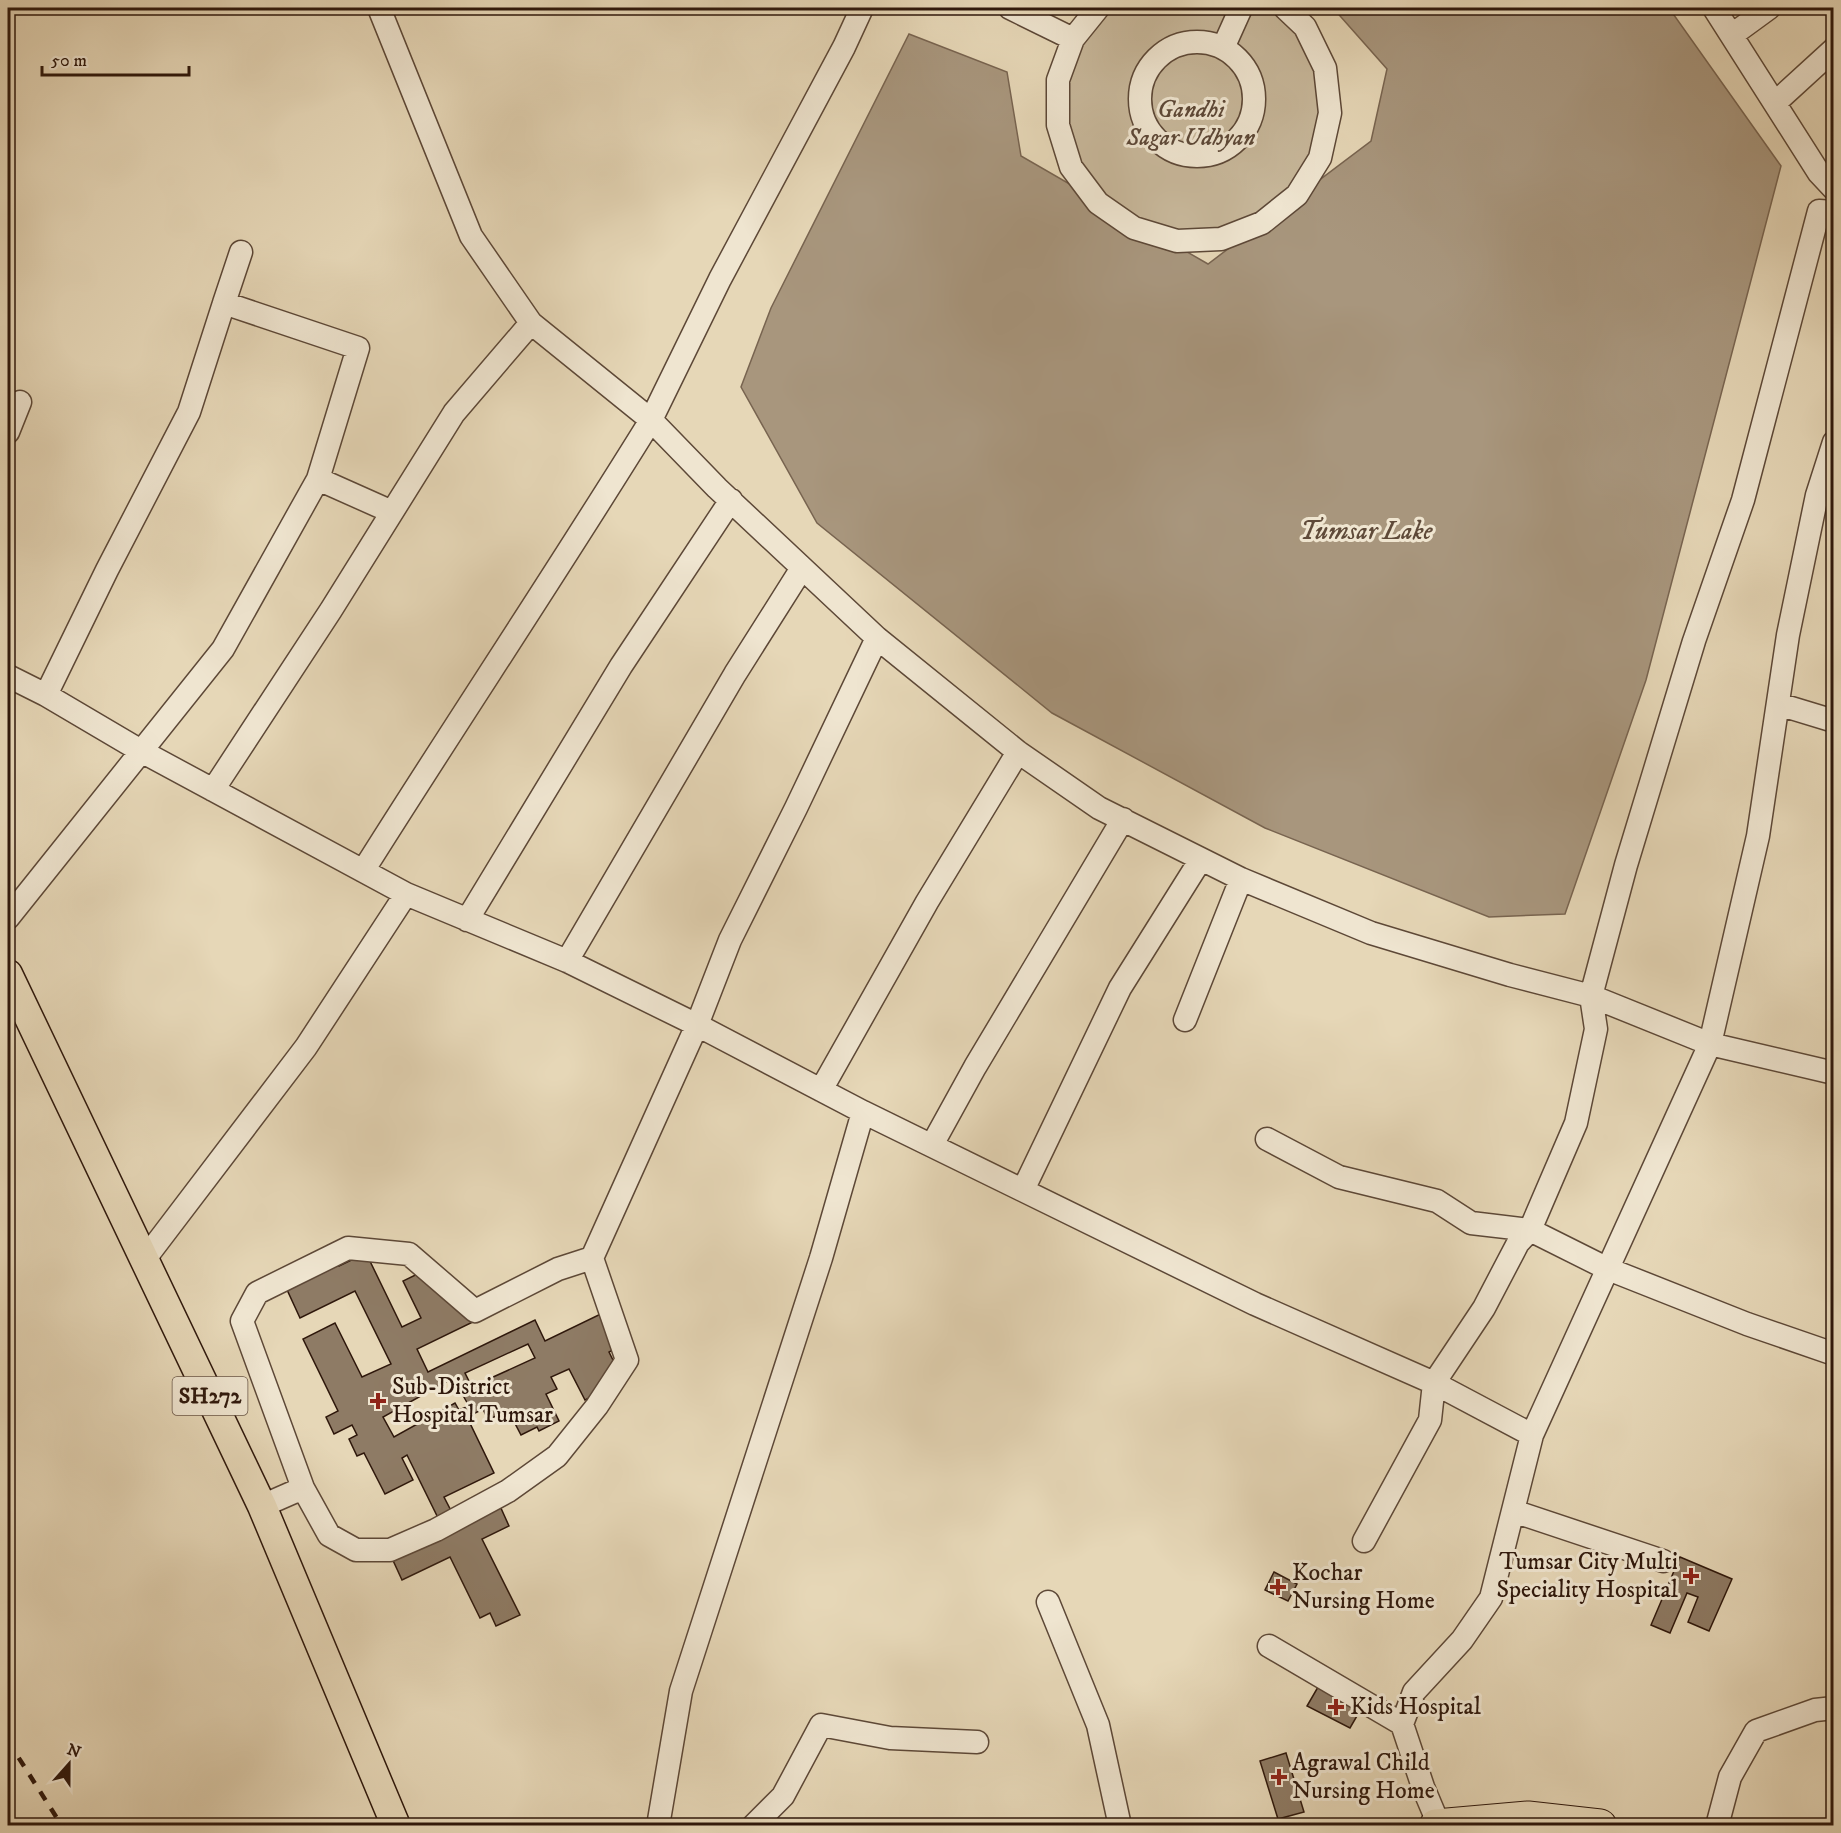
<svg xmlns="http://www.w3.org/2000/svg" width="1841" height="1833" viewBox="0 0 1841 1833" font-family="'IM FELL DW Pica',serif">
<style>
.green{fill:#c7b79a;stroke:#7b6853;stroke-width:1.5}
.water{fill:#a8967d;stroke:#786450;stroke-width:1.5}
.building{fill:#8e7b65;stroke:#2f180c;stroke-width:1.5;fill-rule:evenodd}
.lines{fill:none;stroke-linecap:round;stroke-linejoin:round}
.minor-casing{stroke:#5d4837;stroke-width:25}
.major-casing{stroke:#2f180c;stroke-width:31}
.highway-casing{stroke:#2f180c;stroke-width:35}
.minor{stroke:#efe5d0;stroke-width:22}
.major{stroke:#e6d7b7;stroke-width:28}
.highway{stroke:#e6d7b7;stroke-width:33}
.rail{stroke:#2f180c;stroke-width:4.5;stroke-dasharray:10 10;stroke-linecap:butt}
.poi-dot{fill:#8f2418;stroke:#efe5d0;stroke-width:2}
.labels{text-anchor:middle;dominant-baseline:central;stroke-width:6;stroke-linejoin:round;paint-order:stroke}
.shield{fill:#efe5d0;stroke:#695647;stroke-width:1.5}
.shield-label{font-size:22px;font-weight:bold;fill:#2f180c}
.park-label{font-size:24px;font-style:italic;fill:#5d4837;stroke:#efe5d0}
.poi-label{font-size:24px;fill:#2f180c;stroke:#efe5d0;text-anchor:start}
.water-label{font-size:26px;font-style:italic;fill:#5f4a39;stroke:#efe5d0}
</style>
<rect width="100%" height="100%" fill="#e6d7b7"/>
<filter id="stains"><feTurbulence type="fractalNoise" baseFrequency=".00333" numOctaves="4"/><feColorMatrix values="0 0 0 0 .2 0 0 0 0 .09 0 0 0 0 .02 0 0 0 .5 -.17"/></filter>
<radialGradient id="worn" r=".72"><stop offset=".6" stop-color="#630" stop-opacity="0"/><stop offset="1" stop-color="#630" stop-opacity=".3"/></radialGradient>
<path class="green" d="M1098 8H1265L1305 27 1325 68 1320 158 1262 223 1177 241 1097 203 1058 125 1073 39Z"/>
<path class="water" d="M1333 8H1669L1781 166 1646 680 1565 914 1489 917 1265 828 1052 713 817 523 741 387 771 308 909 34 1007 72 1021 156 1208 264 1371 141 1387 69Z"/>
<path class="building" d="M366 1253 402 1327 421 1318 403 1281 436 1265 479 1319 417 1349 428 1372 535 1320 545 1341 611 1309 627 1342 609 1352 620 1374 604 1391 585 1400 569 1369 551 1377 557 1389 546 1394 559 1421 539 1431 537 1427 521 1435 508 1410 488 1420 483 1409 467 1417 494 1473 444 1497 459 1526 500 1506 509 1526 482 1539 520 1615 496 1626 490 1613 480 1618 450 1557 402 1580 391 1556 444 1530 407 1455 402 1458 413 1480 385 1494 364 1453 357 1456 349 1439 357 1435 352 1425 334 1434 326 1417 338 1411 303 1339 335 1323 362 1377 391 1364 355 1291 300 1318 283 1281 334 1256 339 1266ZM528 1344 535 1358 491 1378 494 1385 485 1389 482 1383 472 1387 465 1373ZM453 1378 469 1406 459 1410 455 1403 394 1437 383 1417Z
M1680 1557 1732 1579 1709 1631 1688 1622 1698 1597 1687 1593 1670 1633 1651 1625Z
M1274 1572 1297 1584 1288 1601 1265 1590Z
M1318 1687 1361 1709 1350 1728 1307 1706Z
M1286 1753 1304 1812 1278 1819 1260 1761Z"/>
<g class="lines">
<g class="minor-casing">
<path id="minor" d="M862 8 844 47 720 279 651 420 717 488 877 638 1018 752 1099 808 1241 879 1371 933 1510 975 1591 996 1626 865 1694 641 1743 500 1819 211 1834 212
M1010 8 1073 39
M1098 8 1073 39 1058 80V125L1071 167 1098 203 1134 228 1177 241 1221 239 1262 223 1297 195 1320 158 1330 113 1325 68 1305 27 1285 8
M1714 8 1819 173 1834 189
M1732 35 1769 8
M1140 99a57 57 0 1 1 114 0a57 57 0 1 1-114 0Z
M1223 48 1241 8
M1775 103 1834 49
M224 303 241 252
M8 432 20 402
M318 479 392 512
M8 676 46 695 141 751 406 894 567 961 697 1025 863 1112 1255 1304 1434 1383 1532 1435 1710 1044 1758 836 1788 635 1817 495 1834 442
M1778 704 1834 721
M213 790 331 610 454 413 531 323
M363 871C458 720 557 572 651 420L531 323 471 236 379 8
M8 918 223 649 318 479 358 348 224 303 189 412 107 570 46 695
M467 920 621 666 731 500
M567 961 735 674 802 568
M1185 1020 1241 879
M821 1090 927 902 1018 752
M1267 1139 1339 1177 1437 1201 1471 1223 1530 1230 1608 1269 1747 1324 1834 1354
M932 1145 975 1067 1123 819
M1023 1190 1120 988 1201 859
M144 1260 306 1047 406 894
M303 1488 329 1535 356 1550H390L436 1530 508 1491 557 1456 597 1406 627 1360 592 1258
M262 1506 303 1488 242 1321 257 1293 348 1248 409 1254 475 1311 558 1269 592 1258 697 1025 730 940 796 808 877 638
M1513 1511 1663 1561
M1364 1541 1430 1420 1434 1383 1484 1308 1518 1243 1530 1230 1576 1123 1596 1029 1591 996 1710 1044 1834 1073
M1048 1602 1098 1725 1120 1826
M1269 1646 1402 1724
M1439 1825 1423 1787 1402 1724 1414 1692 1462 1640 1491 1598 1532 1435
M658 1826 681 1691 821 1258 863 1112
M753 1826 783 1796 821 1725 890 1738 977 1742
M1717 1826 1730 1777 1756 1731 1815 1710 1834 1708"/>
</g>
<g class="major-casing">
<path id="major" d="M8 974 262 1506 396 1826"/>
</g>
<g class="highway-casing">
<path id="highway" d="M1436 1826 1528 1818 1600 1826"/>
</g>
<use href="#minor" class="minor"/>
<use href="#major" class="major"/>
<use href="#highway" class="highway"/>
<path class="rail" d="M8 1741 62 1826"/>
</g>
<g class="poi-dot">
<path d="M375 1392h6v6h6v6h-6v6h-6v-6h-6v-6h6z"/>
<path d="M1688 1567h6v6h6v6h-6v6h-6v-6h-6v-6h6z"/>
<path d="M1275 1578h6v6h6v6h-6v6h-6v-6h-6v-6h6z"/>
<path d="M1333 1698h6v6h6v6h-6v6h-6v-6h-6v-6h6z"/>
<path d="M1276 1768h6v6h6v6h-6v6h-6v-6h-6v-6h6z"/>
</g>
<g class="labels">
<rect class="shield" x="172.5" y="1377" width="75" height="38" rx="4.5"/>
<g class="shield-label">
<text x="210" y="1396">SH272</text>
</g>
<g class="park-label">
<text x="1191" y="110">Gandhi<tspan x="1191" dy="28">Sagar Udhyan</tspan></text>
</g>
<g class="poi-label">
<text x="392" y="1387">Sub-District<tspan x="392" dy="28">Hospital Tumsar</tspan></text>
<text x="1678" y="1562" text-anchor="end">Tumsar City Multi<tspan x="1678" dy="28">Speciality Hospital</tspan></text>
<text x="1292" y="1573">Kochar<tspan x="1292" dy="28">Nursing Home</tspan></text>
<text x="1350" y="1707">Kids Hospital</text>
<text x="1292" y="1763">Agrawal Child<tspan x="1292" dy="28">Nursing Home</tspan></text>
</g>
<g class="water-label">
<text x="1366" y="531">Tumsar Lake</text>
</g>
</g>
<rect width="1841" height="1833" fill="none" stroke="#e6d7b7" stroke-width="30"/>
<rect x="9" y="9" width="1823" height="1815" fill="none" stroke="#2f180c" stroke-width="3"/>
<rect x="15" y="15" width="1811" height="1803" fill="none" stroke="#2f180c" stroke-width="1.5"/>
<g transform="translate(69 1764) rotate(21)" stroke="#efe5d0" stroke-width="4.5" paint-order="stroke">
<path d="M0-4.5L10 22L0 15L-10 22Z" fill="#2f180c"/>
<text y="-9" font-size="16" font-weight="bold" text-anchor="middle" fill="#2f180c">N</text>
</g>
<path d="M42 66v9h147v-9" fill="none" stroke="#2f180c" stroke-width="3"/>
<text x="51" y="66" font-size="18" fill="#2f180c" stroke="#efe5d0" stroke-width="4.5" paint-order="stroke">50 m</text>
<rect width="100%" height="100%" filter="url(#stains)"/>
<rect width="100%" height="100%" fill="url(#worn)"/>
</svg>
